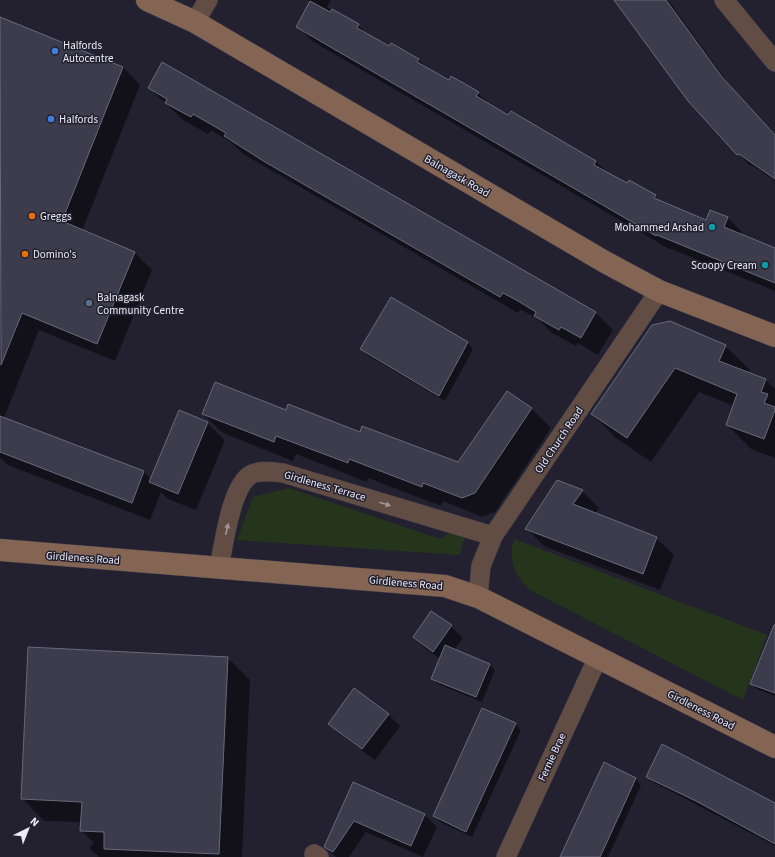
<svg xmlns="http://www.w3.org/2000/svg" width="775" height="857" viewBox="0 0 775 857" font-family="'Source Sans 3',sans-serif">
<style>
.green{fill:#24351c}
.shadow{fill:#0007;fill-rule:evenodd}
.building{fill:#3d3c4c;stroke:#6a697b}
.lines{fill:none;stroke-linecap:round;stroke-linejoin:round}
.street-casing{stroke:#3f3d4c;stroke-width:20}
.secondary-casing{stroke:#3f3d4c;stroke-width:23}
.street{stroke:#614d43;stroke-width:19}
.secondary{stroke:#846453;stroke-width:22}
.oneway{fill:#a09494}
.shop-dot{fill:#3f7fe0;stroke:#232130;stroke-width:1.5}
.food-dot{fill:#e8710a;stroke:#232130;stroke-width:1.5}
.culture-dot{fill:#0f9aa8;stroke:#232130;stroke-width:1.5}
.service-dot{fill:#5c6f8a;stroke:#232130;stroke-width:1.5}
.labels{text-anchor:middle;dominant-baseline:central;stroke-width:3;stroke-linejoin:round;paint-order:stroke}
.poi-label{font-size:11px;fill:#ecebf6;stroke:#232130;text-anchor:start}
.street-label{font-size:11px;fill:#ecebf6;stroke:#232130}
</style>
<rect width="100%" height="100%" fill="#232130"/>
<path class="green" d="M289 488 440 539 451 532 465 537 459 555 237 540 253 497Z
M514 539 767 635 743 700 530 590C514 575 508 561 514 539Z"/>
<path class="shadow" d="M308 0H331L327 7 358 25 368 35 390 47 418 59 428 70 449 82 478 93 491 106 596 161 608 174 627 185 655 196 661 202 706 221 728 218 742 232 741 235 775 257V291L671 249V250L312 41 297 26 311 2Z
M615 0H668L733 90 775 134V181L752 165 750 166 688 100Z
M0 18 123 67 140 85 82 231 135 253 152 270 115 361 39 330 4 418 144 472 151 479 207 423 225 440 196 510 168 499 161 492 150 520 8 465 0 458Z
M149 88 595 312 613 330 598 355 578 343 576 346 552 333 539 320 520 309 518 313 243 154 232 143 211 130 208 134 183 120Z
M391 298 468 343 473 349 445 401 367 355 361 349Z
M652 326 725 346 750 370 748 373 766 380 775 389V458L751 449 727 425 734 406 699 392 651 462 616 438 592 414ZM766 396 768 397 763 408 762 407Z
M507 392 532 409 551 428 495 512 482 517 443 501 441 506 368 478 367 482 296 454 293 461 223 433 203 414 287 411 458 463Z
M582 491 599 508 595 514 656 538 674 555 660 590 544 546 526 528Z
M451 626 463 638 454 650 490 665 495 670 482 702 438 684 432 679 440 659 426 649 414 637Z
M228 658 250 680 242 857H99L89 848 94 843 81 830 82 822 44 821 22 798Z
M775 663V696L757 689 752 683Z
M388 714 400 726 375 760 341 735 329 723Z
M515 724 521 730 472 837 440 822 435 816Z
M604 764 636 779 641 785 608 857H561Z
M647 777 775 804V846L653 782Z
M353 783 425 815 437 827 423 857 366 832 349 857H336L325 847Z"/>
<path class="building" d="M614 0H666L722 77 775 135V179L739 154 737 155 688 101Z
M310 1 330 12 332 9 359 24 357 28 389 46 391 43 419 59 417 62 449 80 451 76 479 92 476 96 508 115 511 111 596 161 594 165 627 183 629 180 656 195 654 198 706 220 710 210 728 217 724 227 775 248V283L657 235 656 236 296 27Z
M0 17 123 67 62 221 135 252 97 344 22 313 1 365Z
M162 62 596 312 581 338 561 327 559 330 534 316 536 312 518 301 503 293 500 297 265 162 224 136 226 133 193 114 191 117 165 103 167 99 148 88Z
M391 297 468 342 439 396 360 349Z
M670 321 726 345 719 361 766 379 761 392 768 394 764 403 775 407V410L764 439 726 425 737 394 675 368 627 438 591 414 652 325Z
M215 382 286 410 288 404 360 432 362 426 458 462 507 391 532 408 475 493 462 498 423 483 422 487 349 459 348 463 276 436 274 442 202 414Z
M179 410 208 422 178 494 149 482Z
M0 416 144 471 132 503 0 452Z
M557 480 583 490 573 504 657 537 643 574 525 529Z
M431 611 452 625 433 652 413 637Z
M774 625H775V693L750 684Z
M445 645 490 664 476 697 431 679Z
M28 647 228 657 219 854 104 849V832L80 831 82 802 21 799Z
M354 688 389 714 362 749 328 724Z
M482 708 516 723 466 832 433 816Z
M662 744 775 803V844L696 801 646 777Z
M604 762 636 778 607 842 600 857H560Z
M353 782 425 814 411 846 354 821 333 852 324 847Z"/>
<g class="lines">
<g class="street-casing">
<path id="street" d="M724 0 775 62
M195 22 208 0
M219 567C224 545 231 484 252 474 262 470 273 472 283 473L493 536
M478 597 481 566 493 536 659 291
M314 854 319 857
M506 857 598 657"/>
</g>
<g class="secondary-casing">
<path id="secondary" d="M147 0 195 22 605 262 659 291 775 336
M0 550 445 586 478 597 775 747"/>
</g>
<use href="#street" class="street"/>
<use href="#secondary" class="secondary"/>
</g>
<defs><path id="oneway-solid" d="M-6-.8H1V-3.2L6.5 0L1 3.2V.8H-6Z"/></defs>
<g class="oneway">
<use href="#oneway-solid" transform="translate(385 504) rotate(17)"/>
<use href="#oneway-solid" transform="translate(227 529) rotate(-77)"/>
</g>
<g class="shop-dot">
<circle cx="55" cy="51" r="4"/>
<circle cx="51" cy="119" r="4"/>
</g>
<g class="food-dot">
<circle cx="32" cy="216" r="4"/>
<circle cx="25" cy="254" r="4"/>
</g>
<g class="culture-dot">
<circle cx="712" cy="227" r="4"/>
<circle cx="765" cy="265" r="4"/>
</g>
<circle class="service-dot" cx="89" cy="303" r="4"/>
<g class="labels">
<g class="poi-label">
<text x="63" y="45">Halfords<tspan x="63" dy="13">Autocentre</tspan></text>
<text x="59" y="119">Halfords</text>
<text x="40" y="216">Greggs</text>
<text x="704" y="227" text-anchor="end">Mohammed Arshad</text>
<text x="33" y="254">Domino's</text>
<text x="757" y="265" text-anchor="end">Scoopy Cream</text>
<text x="97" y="297">Balnagask<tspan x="97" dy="13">Community Centre</tspan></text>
</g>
<g class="street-label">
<text transform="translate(457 176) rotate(30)">Balnagask Road</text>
<text transform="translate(559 440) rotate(-56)">Old Church Road</text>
<text transform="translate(325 486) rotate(16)">Girdleness Terrace</text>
<text transform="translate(83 558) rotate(4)">Girdleness Road</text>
<text transform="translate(406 583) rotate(5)">Girdleness Road</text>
<text transform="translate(701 710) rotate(27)">Girdleness Road</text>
<text transform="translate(552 757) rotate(-65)">Fernie Brae</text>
</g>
</g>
<g transform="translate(28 829) rotate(43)" stroke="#232130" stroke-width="3" paint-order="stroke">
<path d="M0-3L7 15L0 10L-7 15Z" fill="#ecebf6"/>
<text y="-6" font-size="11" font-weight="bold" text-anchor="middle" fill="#ecebf6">N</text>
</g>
</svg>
